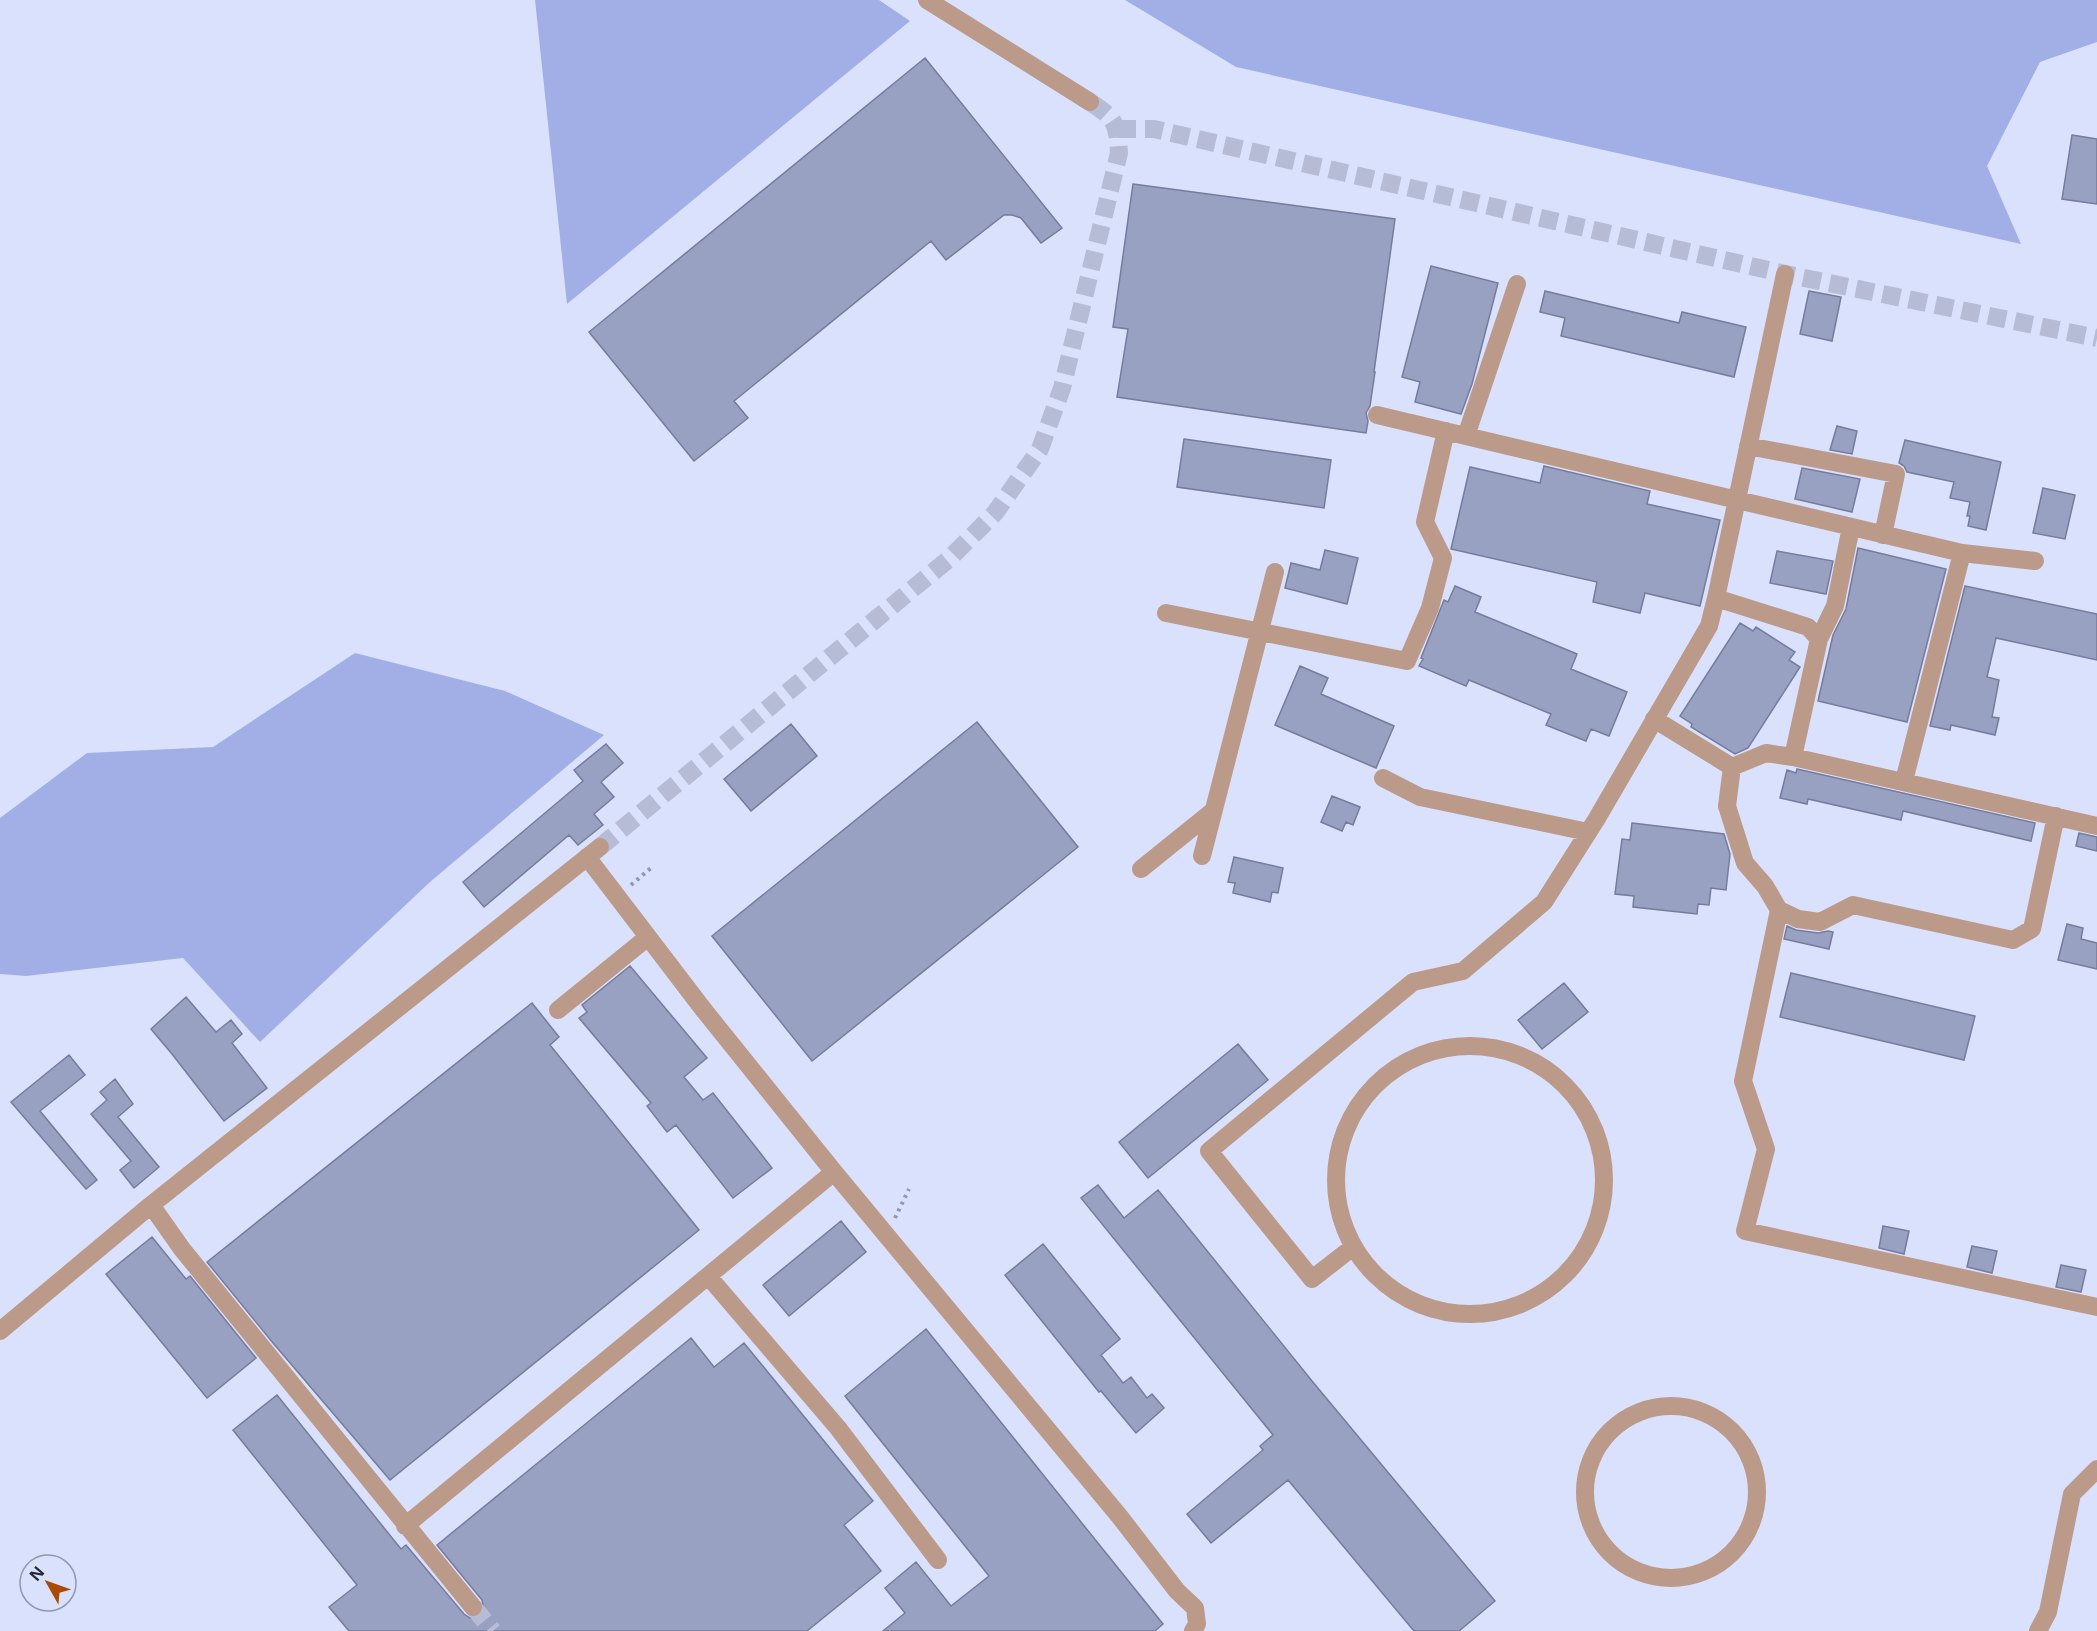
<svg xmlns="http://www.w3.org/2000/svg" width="2097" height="1631" viewBox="0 0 2097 1631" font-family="'Open Sans',sans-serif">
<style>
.green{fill:#a2afe6}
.building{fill:#99a1c2;stroke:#757c9c;stroke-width:1.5}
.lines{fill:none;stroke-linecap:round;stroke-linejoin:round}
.minor-tunnel{stroke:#b6bcd5;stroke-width:18;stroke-dasharray:18 9;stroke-linecap:butt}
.path{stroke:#9297ae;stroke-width:4;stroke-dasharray:3 4.5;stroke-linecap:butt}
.minor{stroke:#bc9a8a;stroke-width:18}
</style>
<rect width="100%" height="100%" fill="#dae1fd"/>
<path class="green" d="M535 0H879L910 21 567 304Z
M1125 0H2097V42L2040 62 1987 166 2021 244 1236 67Z
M355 653 505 691 604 735 430 882 260 1042 183 958 26 976 0 974V818L87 753 213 747Z"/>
<path class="building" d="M925 58 1062 228 1041 243 1021 218 1012 215H1004L946 260 931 241 734 401 748 418 694 461 589 332Z
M2072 135 2097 139V204L2062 199Z
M1133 184 1395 219 1374 372H1375L1370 406 1366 413 1368 421 1366 433 1117 397 1128 329 1113 327Z
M1431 266 1498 283 1472 384 1461 414 1415 402 1420 382 1402 377Z
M1545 291 1679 323 1682 312 1746 327 1734 377 1561 336 1565 318 1540 312Z
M1809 291 1841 297 1832 341 1800 334Z
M1837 426 1857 431 1852 454 1830 450Z
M1184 439 1331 460 1324 508 1177 487Z
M1905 440 2001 462 1986 530 1968 526 1970 516H1967L1970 502 1950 498 1954 482 1907 472 1904 466 1899 463Z
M1544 466 1650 491 1647 504 1720 520 1700 606 1645 593 1640 613 1593 602 1597 582 1451 549 1470 467 1540 483Z
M1802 468 1860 479 1852 512 1795 499Z
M2043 488 2075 495 2065 539 2033 533Z
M1858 548 1946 569 1907 722 1818 701 1833 635 1846 609Z
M1325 550 1358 558 1347 604 1285 588 1291 563 1320 570Z
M1777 551 1833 561 1826 594 1770 583Z
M1455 586 1481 597 1475 612 1577 654 1571 669 1627 692 1609 736 1591 729 1586 741 1546 725 1551 714 1469 680 1466 686 1419 666 1423 659 1421 658 1444 600 1448 602Z
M1965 586 2097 614V660L1996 638 1987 677 1999 680 1992 717 1999 718 1995 735 1951 725 1950 730 1930 726Z
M1740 623 1753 631 1756 627 1795 652 1789 660 1800 667 1748 748 1735 754 1691 727 1692 724 1680 716Z
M1300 666 1328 678 1321 694 1394 726 1376 768 1275 725Z
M977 722 1078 847 812 1061 712 936Z
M791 724 817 756 751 811 724 779Z
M606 744 623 763 601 782 614 797 594 814 603 825 578 845 569 835 484 907 463 882 583 781 574 770Z
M1797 769 2035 823 2031 841 1903 811 1901 820 1808 799 1807 804 1780 798 1787 770 1796 773Z
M1332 796 1360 807 1353 825 1346 822 1342 831 1321 822Z
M1632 823 1724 834 1730 854 1726 890 1711 888 1709 905 1698 904 1697 914 1633 907 1634 896 1615 894 1622 839 1630 840Z
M2079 833 2097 837V851L2076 846Z
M1234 857 1283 868 1278 893 1272 892 1270 902 1233 893 1235 883 1228 882Z
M2067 924 2083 928 2081 939 2097 943V969L2058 960Z
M1787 926 1796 930 1818 933 1828 931 1833 932 1829 949 1784 939Z
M630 966 707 1058 684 1077 703 1100 713 1093 772 1168 733 1198 676 1125 667 1132 647 1106 651 1103 579 1018 587 1012 582 1005Z
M1791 973 1975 1016 1964 1060 1780 1017Z
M1564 983 1588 1012 1542 1049 1518 1020Z
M186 997 216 1032 231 1020 242 1034 232 1043 267 1088 224 1121 172 1054 151 1029Z
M532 1003 559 1037 550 1045 699 1230 390 1480 273 1343 207 1262Z
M1238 1044 1268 1080 1148 1178 1119 1142Z
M69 1055 85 1075 40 1111 97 1180 86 1189 11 1102Z
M115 1079 133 1104 118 1117 159 1167 134 1188 120 1170 131 1161 91 1114 107 1100 100 1092Z
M1098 1185 1124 1218 1158 1190 1312 1381 1495 1601 1459 1631H1414L1288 1480 1211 1543 1187 1514 1263 1450 1260 1446 1273 1435 1081 1198Z
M841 1221 866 1252 789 1316 763 1285Z
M1883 1226 1909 1231 1904 1254 1879 1248Z
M152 1237 186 1279 190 1276 256 1358 207 1398 106 1274Z
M1043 1244 1120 1339 1101 1355 1123 1383 1131 1377 1147 1398 1152 1394 1164 1408 1136 1433 1101 1391 1099 1392 1005 1275Z
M1972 1246 1997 1251 1992 1273 1967 1267Z
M2061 1265 2086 1270 2081 1292 2056 1287Z
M926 1329 1163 1624 1155 1631H883L905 1613 885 1588 916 1562 951 1606 989 1576 845 1396Z
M691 1338 714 1367 744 1343 873 1501 844 1525 881 1571 807 1631H349L329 1607 357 1585 233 1430 277 1395 401 1549 406 1545 464 1614 470 1618H475L484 1610 482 1600 437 1545Z"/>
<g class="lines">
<path class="minor-tunnel" d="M1118 129H1154L1785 274 2097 338
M600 847 950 558 995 513 1040 449 1062 388 1119 153C1117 123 1116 119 1090 102
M473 1607 493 1631"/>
<path class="path" d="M631 885 651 868
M895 1218 909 1189"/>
<path class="minor" d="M927 0 1090 102
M1377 415 1962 553 1904 781
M1466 436 1517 284
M1748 446 1896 474 1883 535
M1962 553 2035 561
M1166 613 1407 661 1430 608 1443 558 1425 522 1446 431
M1819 639 1835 606 1851 527
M1654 719 1732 767 1766 753 1793 757 1819 639 1808 627 1716 598 1785 274
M1793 757 2097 826
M1732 767 1727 806 1745 863 1765 886 1779 910 1798 919 1820 922 1853 905 2013 940 2032 929 2056 816
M1383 778 1420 797 1588 832
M1202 856 1275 572
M587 857 703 1009 834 1172 1120 1517 1177 1591 1195 1608 1197 1624 1193 1631
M1141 869 1213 811
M1779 910 1743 1081 1766 1149 1745 1231 2097 1307
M558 1010 648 937
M1336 1180a134 134 0 1 1 268 0a134 134 0 1 1-268 0Z
M151 1205 182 1249 473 1607
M1353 1247 1312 1279 1209 1151 1413 982 1463 971 1544 902 1596 820 1709 626 1716 598
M708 1276 838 1428 938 1560
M0 1331 151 1205 600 847
M1585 1492a86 86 0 1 1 172 0a86 86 0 1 1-172 0Z
M405 1526 834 1172
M2038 1631 2048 1612 2072 1494 2097 1469"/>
</g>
<g transform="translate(48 1583) rotate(310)"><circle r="28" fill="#dae1fd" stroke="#9197ad" stroke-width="1.5"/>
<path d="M0-4.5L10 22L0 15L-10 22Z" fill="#aa4a04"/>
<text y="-9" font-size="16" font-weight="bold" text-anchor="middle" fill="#242734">N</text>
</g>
</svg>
